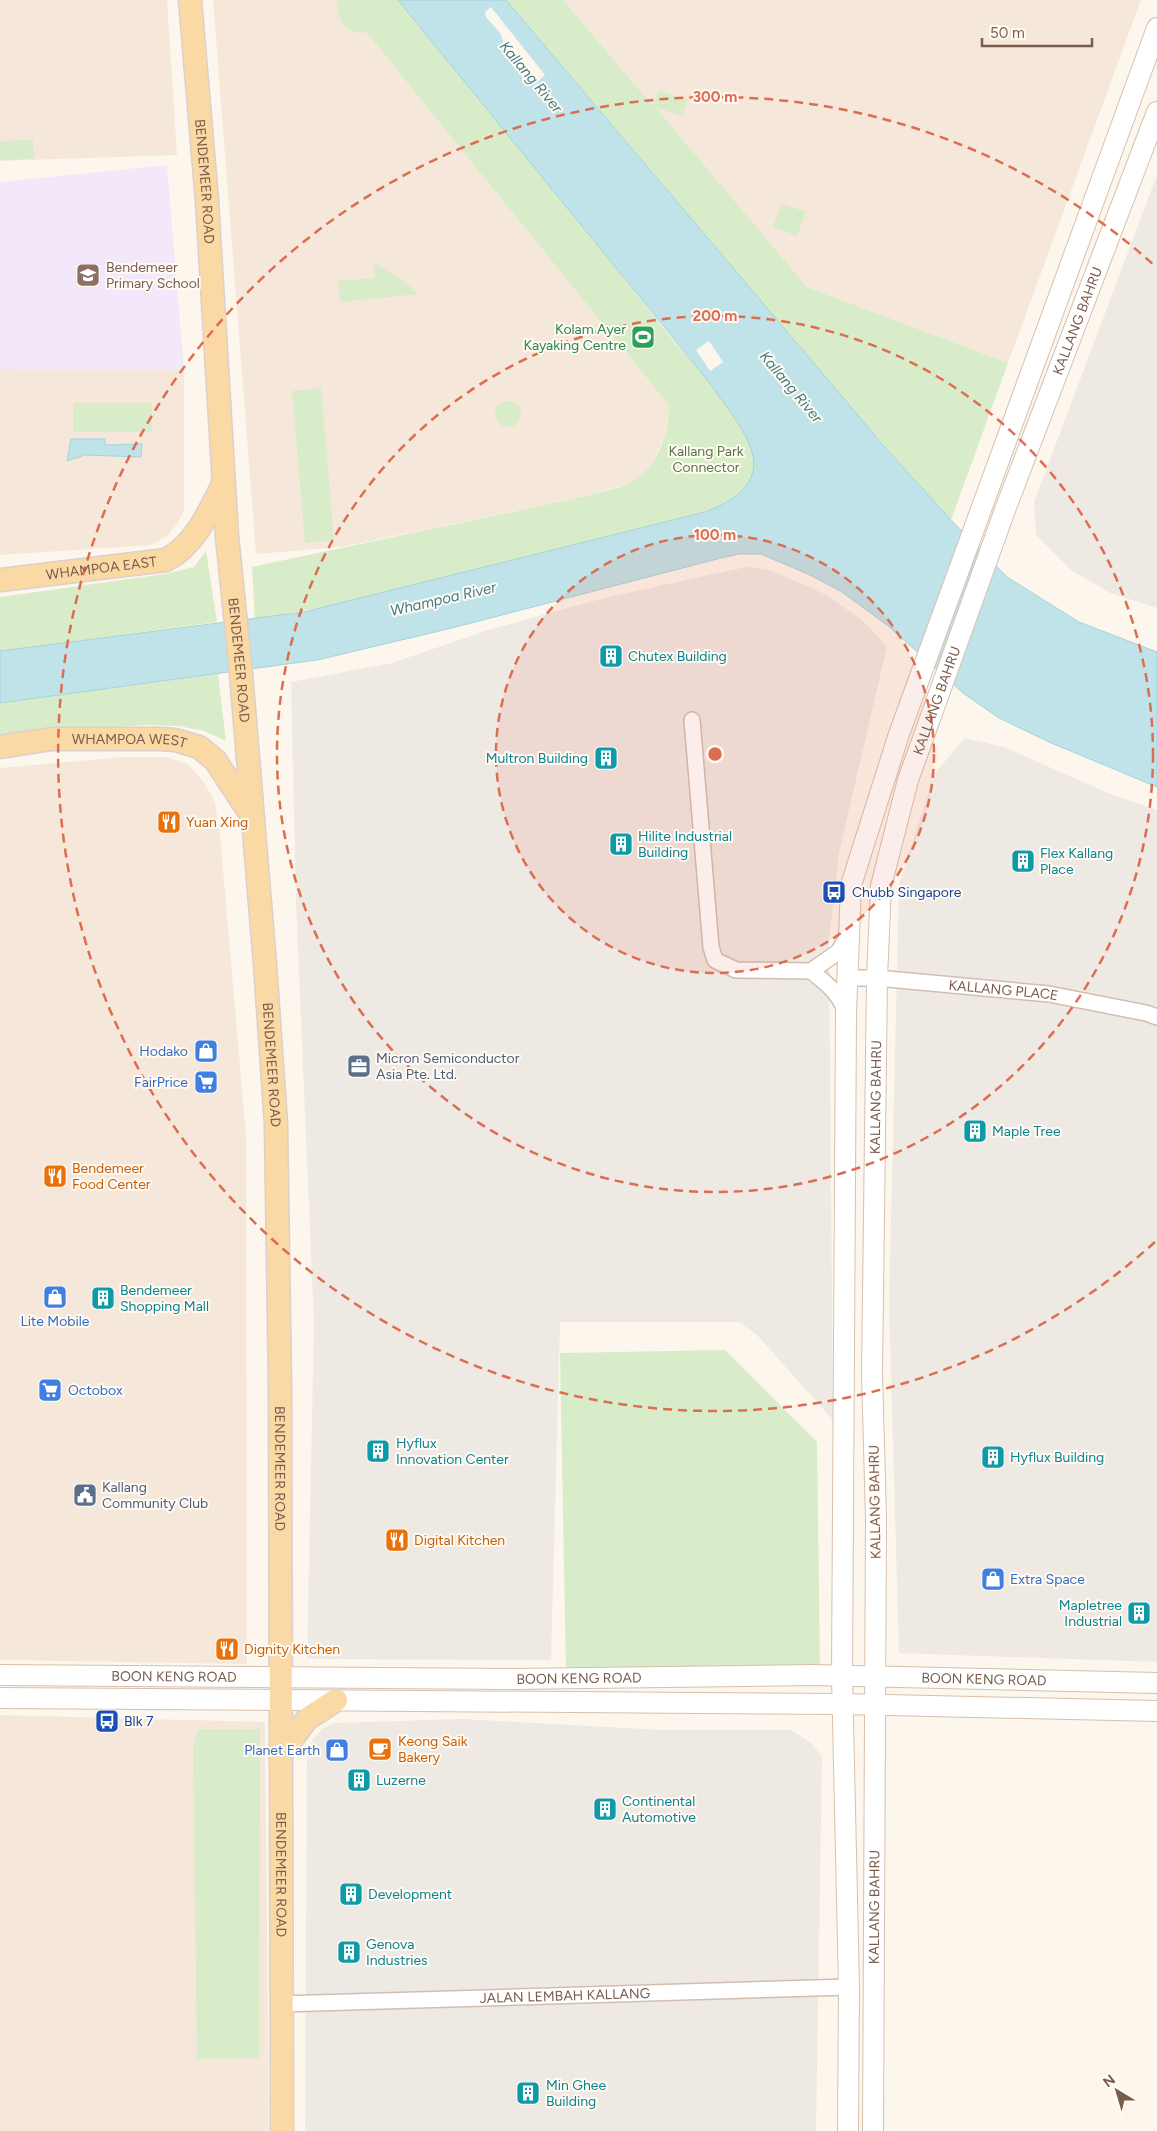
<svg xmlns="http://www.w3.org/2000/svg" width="1157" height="2131" viewBox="0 0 1157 2131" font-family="Figtree,sans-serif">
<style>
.residential{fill:#f5e8da}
.industrial{fill:#efe9e4}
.education{fill:#f3e8fa}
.green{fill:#d8ecc9}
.water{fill:#bfe3e8;stroke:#a5d3da}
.pier{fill:#fdf6ec}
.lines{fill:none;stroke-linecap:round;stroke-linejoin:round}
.street-casing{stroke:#d1beb0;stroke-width:18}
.secondary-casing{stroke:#d6c0b0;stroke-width:22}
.primary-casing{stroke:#dad1cd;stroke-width:25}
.street{stroke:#fff;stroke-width:15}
.secondary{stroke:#fff;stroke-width:20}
.primary{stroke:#fbd9a5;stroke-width:22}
.ring{fill:none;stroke:#dc6d51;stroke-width:2.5;stroke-dasharray:9 6}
.labels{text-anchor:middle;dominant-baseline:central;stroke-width:4;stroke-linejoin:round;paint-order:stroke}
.street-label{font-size:14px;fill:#7a5c4d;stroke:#fffaf3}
.education-label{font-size:14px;fill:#785e54;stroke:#fffaf3;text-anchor:start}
.leisure-label{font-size:14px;fill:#27864d;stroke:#fffaf3;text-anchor:end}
.park-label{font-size:14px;fill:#537a41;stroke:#fffaf3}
.culture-label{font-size:14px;fill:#0d838f;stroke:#fffaf3;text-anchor:start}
.food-label{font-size:14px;fill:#c56008;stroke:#fffaf3;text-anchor:start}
.transit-label{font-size:14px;fill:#164399;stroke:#fffaf3;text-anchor:start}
.shop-label{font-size:14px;fill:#366cbe;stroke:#fffaf3;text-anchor:end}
.service-label{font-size:14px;fill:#4e5e75;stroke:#fffaf3;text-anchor:start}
.water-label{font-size:15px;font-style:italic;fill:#437c86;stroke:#fffaf3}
.centre{fill:#dc6d51;stroke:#fffaf3;stroke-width:2.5}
.ring-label{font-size:15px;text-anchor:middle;font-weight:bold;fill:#dc6d51;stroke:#fffaf3;stroke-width:4;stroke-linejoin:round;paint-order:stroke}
</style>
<rect width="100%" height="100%" fill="#fdf6ec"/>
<path class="residential" d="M0 0H167L177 155 0 161Z
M213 0H340L667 403 669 413 665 435 652 464 643 475 631 483 582 497 341 547 256 554Z
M563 0H1141L1008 363 807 287Z
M0 369 184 370V510L178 523 167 536 151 545 0 555Z
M124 757H167L189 765 203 781 215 802 220 834 246 1136 247 1664 0 1660V768Z
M0 1715 265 1722 269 2131H0Z"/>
<path class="industrial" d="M1157 175V608L1110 593 1071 570 1036 535 1034 502Z
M746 567 769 570 827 595 863 621 887 646 839 853 829 941 833 1420 757 1335 739 1322H560L551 1660 307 1659 314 1323 296 903 291 682 392 663 488 630 604 598Z
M965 738 1004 747 1108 793 1157 810V1662L899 1653 889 1303 899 884 935 773Z
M462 1719 662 1730H791L810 1742 822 1756 816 2131H305L307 1758 312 1740 322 1729 334 1723Z"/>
<path class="education" d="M167 165 184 370 0 369V182Z"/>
<path class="green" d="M338 0H398L570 210 638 155 506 0H563L653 106 659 90 688 100 682 116 655 107 807 287 1008 363 951 520 842 398 643 161 575 216C606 255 636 294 667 333 688 358 755 430 755 461 755 488 727 503 705 512L328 606 255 620 252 567 582 497C625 485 645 487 663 441 667 429 671 415 667 403L366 32C348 37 334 17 338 0Z
M33 140 34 159 0 160V141Z
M782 204 806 212 797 236 773 227Z
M374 263 403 280 418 294 340 302 338 281 375 278Z
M321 388 334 540 305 543 292 391Z
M495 414a13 13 0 1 1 26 0a13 13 0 1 1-26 0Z
M73 403H152V432H73Z
M206 551 217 622 0 651V597L165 574 194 567Z
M218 674 226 741 204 731 179 726 144 725 56 733 0 741V703Z
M725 1350 817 1442 820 1666 566 1673 560 1353Z
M198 1729H260L259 2058 197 2059 193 1747Z"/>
<path class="water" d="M398 0H506L884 446 951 520 1007 577 1079 622 1157 652V787L1049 742 999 718 963 693 887 625 842 592 810 575 761 554H739L717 559 452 628 317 660 0 703V651L304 612 705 512C791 479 744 432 708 381Z
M71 439H105V445L142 444 141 457 85 455 67 461Z"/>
<path class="pier" d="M491 7 545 75 538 81 523 72 509 57 500 33 486 17 485 12Z
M709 341 723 362 710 371 696 350Z"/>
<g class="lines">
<g class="street-casing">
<g id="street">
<path d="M692 720 711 947 715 960 736 970 811 971 838 952 848 936"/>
<path d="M811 971C826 983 838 992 845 1010"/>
<path id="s1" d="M849 978H877L1049 994 1146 1013 1157 1017"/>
<path id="s2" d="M281 2004 849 1987"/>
</g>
</g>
<g class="secondary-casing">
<g id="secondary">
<path id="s3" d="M0 1675 510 1679 813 1675 1157 1683"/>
<path d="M0 1698 843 1704 1157 1711"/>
<path d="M848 2131 849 1987 842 1676 846 1013 851 885 899 734 1157 28"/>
<path id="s4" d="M873 2131 876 1518 872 1374 877 978 881 886 908 780 1005 510 1157 112"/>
</g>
</g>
<g class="primary-casing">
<g id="primary">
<path id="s5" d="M190 0 207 201 227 536 241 674 265 964 276 1124 280 1387 282 2131"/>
<path id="s6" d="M0 580 166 560C195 545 209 512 223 484"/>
<path id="s7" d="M0 747 52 739H161L175 740 199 747 215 760 252 816"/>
<path d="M280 1755 307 1719 336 1700"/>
</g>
</g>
<use href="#street" class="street"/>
<use href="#secondary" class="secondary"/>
<use href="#primary" class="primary"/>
</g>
<circle cx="715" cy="754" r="219" fill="#dc6d51" fill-opacity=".12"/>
<g class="ring">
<circle cx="715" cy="754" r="219"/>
<circle cx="715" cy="754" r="438"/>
<path d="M1155 1242A657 657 0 1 1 1155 266"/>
</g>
<defs>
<g id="school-square" transform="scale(1.25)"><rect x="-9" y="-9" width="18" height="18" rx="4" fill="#8d6e63" stroke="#fffaf3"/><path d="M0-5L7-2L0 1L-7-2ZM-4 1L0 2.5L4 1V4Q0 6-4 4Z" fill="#fff"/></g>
<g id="stadium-square" transform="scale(1.25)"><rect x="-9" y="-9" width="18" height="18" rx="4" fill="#2e9e5b" stroke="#fffaf3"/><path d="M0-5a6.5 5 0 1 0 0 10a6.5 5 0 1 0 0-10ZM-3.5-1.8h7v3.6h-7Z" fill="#fff"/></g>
<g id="building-square" transform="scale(1.25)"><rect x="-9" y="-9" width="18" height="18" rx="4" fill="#0f9aa8" stroke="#fffaf3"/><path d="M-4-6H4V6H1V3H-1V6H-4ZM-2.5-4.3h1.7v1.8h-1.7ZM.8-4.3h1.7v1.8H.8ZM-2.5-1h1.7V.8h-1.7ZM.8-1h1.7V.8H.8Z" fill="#fff"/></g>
<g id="restaurant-square" transform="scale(1.25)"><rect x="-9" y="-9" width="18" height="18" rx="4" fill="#e8710a" stroke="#fffaf3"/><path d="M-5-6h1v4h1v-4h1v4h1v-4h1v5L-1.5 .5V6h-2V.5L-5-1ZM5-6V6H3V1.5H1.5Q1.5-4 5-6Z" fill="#fff"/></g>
<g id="bus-square" transform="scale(1.25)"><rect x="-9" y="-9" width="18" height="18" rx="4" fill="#1a4fb4" stroke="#fffaf3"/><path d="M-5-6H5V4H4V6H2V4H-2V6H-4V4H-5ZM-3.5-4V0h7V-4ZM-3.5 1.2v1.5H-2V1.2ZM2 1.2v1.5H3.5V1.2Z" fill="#fff"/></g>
<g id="shop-square" transform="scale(1.25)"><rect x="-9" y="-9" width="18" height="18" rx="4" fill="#3f7fe0" stroke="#fffaf3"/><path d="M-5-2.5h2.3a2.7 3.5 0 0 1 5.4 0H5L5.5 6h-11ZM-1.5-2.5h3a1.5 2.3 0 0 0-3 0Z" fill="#fff"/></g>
<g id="office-square" transform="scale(1.25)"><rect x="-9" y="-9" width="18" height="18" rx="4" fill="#5c6f8a" stroke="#fffaf3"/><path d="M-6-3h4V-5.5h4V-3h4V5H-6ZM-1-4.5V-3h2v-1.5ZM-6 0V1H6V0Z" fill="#fff"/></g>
<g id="supermarket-square" transform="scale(1.25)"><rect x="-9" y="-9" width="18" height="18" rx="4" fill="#3f7fe0" stroke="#fffaf3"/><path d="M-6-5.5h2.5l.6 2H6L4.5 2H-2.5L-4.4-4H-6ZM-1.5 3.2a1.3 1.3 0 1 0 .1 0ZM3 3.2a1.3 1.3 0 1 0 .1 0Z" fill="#fff"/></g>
<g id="civic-square" transform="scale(1.25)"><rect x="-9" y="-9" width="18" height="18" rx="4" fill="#5c6f8a" stroke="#fffaf3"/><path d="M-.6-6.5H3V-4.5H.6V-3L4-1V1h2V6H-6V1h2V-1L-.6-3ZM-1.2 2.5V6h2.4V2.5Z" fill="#fff"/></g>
<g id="cafe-square" transform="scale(1.25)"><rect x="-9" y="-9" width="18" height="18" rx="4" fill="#e8710a" stroke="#fffaf3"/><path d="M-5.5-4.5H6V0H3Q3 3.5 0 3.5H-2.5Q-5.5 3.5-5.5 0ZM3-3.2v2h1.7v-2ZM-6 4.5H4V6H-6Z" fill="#fff"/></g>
</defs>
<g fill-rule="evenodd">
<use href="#school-square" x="88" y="275"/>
<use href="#stadium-square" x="643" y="337"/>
<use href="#building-square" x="611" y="656"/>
<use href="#building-square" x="606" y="758"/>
<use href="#restaurant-square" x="169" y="822"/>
<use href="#building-square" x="621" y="844"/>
<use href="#building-square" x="1023" y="861"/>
<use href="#bus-square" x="834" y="892"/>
<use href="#shop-square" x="206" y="1051"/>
<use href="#office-square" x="359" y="1066"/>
<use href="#supermarket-square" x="206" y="1082"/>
<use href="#building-square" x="975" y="1131"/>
<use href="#restaurant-square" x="55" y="1176"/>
<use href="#shop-square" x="55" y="1297"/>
<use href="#building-square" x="103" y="1298"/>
<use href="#supermarket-square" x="50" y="1390"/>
<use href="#building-square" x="378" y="1451"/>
<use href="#building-square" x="993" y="1457"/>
<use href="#civic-square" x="85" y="1495"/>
<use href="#restaurant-square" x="397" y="1540"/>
<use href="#shop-square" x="993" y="1579"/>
<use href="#building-square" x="1139" y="1613"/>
<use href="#restaurant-square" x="227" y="1649"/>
<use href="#bus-square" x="107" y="1721"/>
<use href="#cafe-square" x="380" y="1749"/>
<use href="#shop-square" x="337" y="1750"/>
<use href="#building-square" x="359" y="1780"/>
<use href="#building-square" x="605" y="1809"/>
<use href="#building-square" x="351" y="1894"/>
<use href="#building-square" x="349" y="1952"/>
<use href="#building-square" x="528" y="2093"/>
</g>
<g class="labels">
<g class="street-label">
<text stroke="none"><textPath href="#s5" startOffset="182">BENDEMEER ROAD</textPath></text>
<text stroke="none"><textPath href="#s4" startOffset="1844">KALLANG BAHRU</textPath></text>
<text stroke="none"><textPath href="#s6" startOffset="102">WHAMPOA EAST</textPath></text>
<text stroke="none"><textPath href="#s5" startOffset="662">BENDEMEER ROAD</textPath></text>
<text stroke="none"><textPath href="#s4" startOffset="1439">KALLANG BAHRU</textPath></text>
<text stroke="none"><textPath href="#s7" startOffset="130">WHAMPOA WEST</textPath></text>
<text stroke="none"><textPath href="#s1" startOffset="155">KALLANG PLACE</textPath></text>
<text stroke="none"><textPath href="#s5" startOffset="1068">BENDEMEER ROAD</textPath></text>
<text stroke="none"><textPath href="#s4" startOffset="1034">KALLANG BAHRU</textPath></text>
<text stroke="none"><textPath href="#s5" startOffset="1472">BENDEMEER ROAD</textPath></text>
<text transform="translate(875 1502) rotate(-91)">KALLANG BAHRU</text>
<text stroke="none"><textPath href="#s3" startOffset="174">BOON KENG ROAD</textPath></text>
<text stroke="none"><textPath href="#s3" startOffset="579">BOON KENG ROAD</textPath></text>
<text stroke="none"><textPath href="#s3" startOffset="984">BOON KENG ROAD</textPath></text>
<text stroke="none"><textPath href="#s5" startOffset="1878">BENDEMEER ROAD</textPath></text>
<text stroke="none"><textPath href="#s4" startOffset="224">KALLANG BAHRU</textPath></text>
<text stroke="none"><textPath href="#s2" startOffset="284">JALAN LEMBAH KALLANG</textPath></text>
</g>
<g class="education-label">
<text x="106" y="267">Bendemeer<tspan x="106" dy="16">Primary School</tspan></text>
</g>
<g class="leisure-label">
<text x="626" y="329">Kolam Ayer<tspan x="626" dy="16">Kayaking Centre</tspan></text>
</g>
<g class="park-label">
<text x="706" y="451">Kallang Park<tspan x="706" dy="16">Connector</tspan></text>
</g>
<g class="culture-label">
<text x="628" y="656">Chutex Building</text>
<text x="588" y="758" text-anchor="end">Multron Building</text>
<text x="638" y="836">Hilite Industrial<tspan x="638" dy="16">Building</tspan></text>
<text x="1040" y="853">Flex Kallang<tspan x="1040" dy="16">Place</tspan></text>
<text x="992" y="1131">Maple Tree</text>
<text x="120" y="1290">Bendemeer<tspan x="120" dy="16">Shopping Mall</tspan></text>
<text x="396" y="1443">Hyflux<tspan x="396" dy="16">Innovation Center</tspan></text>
<text x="1010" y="1457">Hyflux Building</text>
<text x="1122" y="1605" text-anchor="end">Mapletree<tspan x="1122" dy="16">Industrial</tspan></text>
<text x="376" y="1780">Luzerne</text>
<text x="622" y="1801">Continental<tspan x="622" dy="16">Automotive</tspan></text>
<text x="368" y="1894">Development</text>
<text x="366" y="1944">Genova<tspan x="366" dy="16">Industries</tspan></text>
<text x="546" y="2085">Min Ghee<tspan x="546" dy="16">Building</tspan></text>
</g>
<g class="food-label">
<text x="186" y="822">Yuan Xing</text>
<text x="72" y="1168">Bendemeer<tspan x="72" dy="16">Food Center</tspan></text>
<text x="414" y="1540">Digital Kitchen</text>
<text x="244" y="1649">Dignity Kitchen</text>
<text x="398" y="1741">Keong Saik<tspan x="398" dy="16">Bakery</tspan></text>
</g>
<g class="transit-label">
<text x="852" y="892">Chubb Singapore</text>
<text x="124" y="1721">Blk 7</text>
</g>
<g class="shop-label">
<text x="188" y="1051">Hodako</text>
<text x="188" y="1082">FairPrice</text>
<text x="55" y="1321" text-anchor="middle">Lite Mobile</text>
<text x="68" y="1390" text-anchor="start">Octobox</text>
<text x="1010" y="1579" text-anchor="start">Extra Space</text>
<text x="320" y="1750">Planet Earth</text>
</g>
<g class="service-label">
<text x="376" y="1058">Micron Semiconductor<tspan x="376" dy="16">Asia Pte. Ltd.</tspan></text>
<text x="102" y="1487">Kallang<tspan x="102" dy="16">Community Club</tspan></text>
</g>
<g class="water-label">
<text transform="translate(531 77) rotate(50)">Kallang River</text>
<text transform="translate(791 387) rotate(50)">Kallang River</text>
<text transform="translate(443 599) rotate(-13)">Whampoa River</text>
</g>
</g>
<circle cx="715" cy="754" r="8" class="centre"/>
<g class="ring-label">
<text x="715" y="102">300 m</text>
<text x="715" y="321">200 m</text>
<text x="715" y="540">100 m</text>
</g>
<g transform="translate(1117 2091) rotate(322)" stroke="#fffaf3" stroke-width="4" paint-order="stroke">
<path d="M0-4L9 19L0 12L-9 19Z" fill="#7a5c4d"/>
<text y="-8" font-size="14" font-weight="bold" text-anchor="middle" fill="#7a5c4d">N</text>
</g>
<path d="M982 38v8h110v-8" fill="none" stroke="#7a5c4d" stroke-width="2.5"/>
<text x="990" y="38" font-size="15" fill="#7a5c4d" stroke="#fffaf3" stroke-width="4" paint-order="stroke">50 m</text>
</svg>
